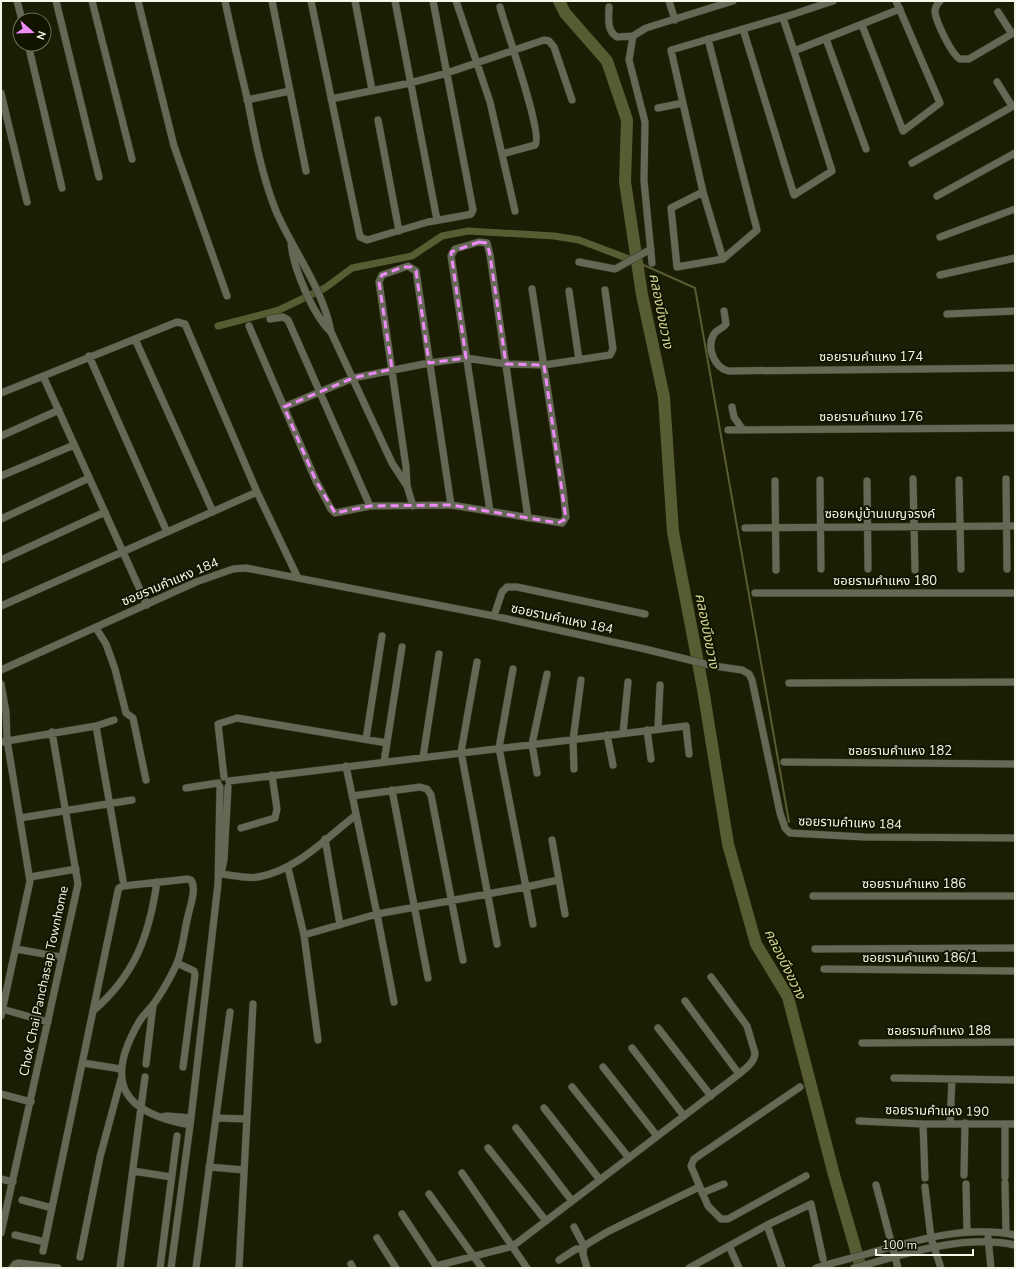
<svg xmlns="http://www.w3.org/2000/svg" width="1016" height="1269" viewBox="0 0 1016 1269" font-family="'Nunito Sans','Noto Sans Thai',sans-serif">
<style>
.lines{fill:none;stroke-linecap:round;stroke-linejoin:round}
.stream{stroke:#585c33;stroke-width:2}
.canal{stroke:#585c33;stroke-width:7}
.river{stroke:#585c33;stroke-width:12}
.minor-casing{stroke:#35371f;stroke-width:8}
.minor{stroke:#656855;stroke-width:7}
.marked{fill:none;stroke:#ee8bf8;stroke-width:3;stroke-dasharray:8 5;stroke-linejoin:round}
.labels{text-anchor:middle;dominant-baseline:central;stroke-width:4;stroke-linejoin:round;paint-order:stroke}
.street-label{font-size:13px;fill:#f4f7e7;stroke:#121400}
.water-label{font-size:14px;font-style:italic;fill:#d0d891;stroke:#121400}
</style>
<rect width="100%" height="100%" fill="#1b1d04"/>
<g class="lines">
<path class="stream" d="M637 262 695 288 789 822"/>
<path class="canal" d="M218 326 279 310 325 288 352 268 412 256 442 236 468 231 554 236 579 240 637 262"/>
<path class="river" d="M559 1 565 13 607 61 627 120 625 182 642 295 664 397 673 532 703 689 728 844 756 944 788 997 834 1175 861 1268"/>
<g class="minor-casing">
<path id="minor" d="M17 1 22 20
M56 1 99 177
M92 1 132 159
M138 1 174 146 227 296
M225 1C232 35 240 68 248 102 255 139 262 176 276 211 293 251 323 288 331 332L392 463 407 486
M272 1 306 171
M311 1 360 237 367 240 428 222 467 215 471 214 473 210 433 1
M355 1 372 90
M395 1 437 220
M456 1 490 102 515 211
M669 1 675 20
M940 1C937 4 935 8 935 12 936 22 952 55 960 59H969L1015 32
M500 7C505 27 544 135 535 145L502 154
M609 7C609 18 606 30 617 37L633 36
M998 12 1012 34
M783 18 794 51 900 9
M862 25 903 131 940 103 896 1
M743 29 794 195 832 171 794 51
M826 39 866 149
M28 44 62 188
M997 82 1012 106
M1 93 27 202
M331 99 410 83 447 73 544 40 549 41 554 47 572 100
M247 100 290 91
M658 108 683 103
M378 120 399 231
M912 163 1015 105
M703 192 671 208 677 267 723 259 757 230 708 39
M937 196 1015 153
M940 237 1015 209
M291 241C292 266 313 315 331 332
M723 259 703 192 671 50 791 15 833 1
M579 262 615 269 651 249
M652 263 644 181 645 122 629 60 633 36 646 28 733 1
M940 275 1015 258
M569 291 579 360
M724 311 726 324C723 329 717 329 714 334 706 347 714 367 728 371L1015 368
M947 314 1015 311
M270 319 283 317 288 320 370 506
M249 326 316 481 331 509 335 513 370 506 451 505 562 523 566 517 563 490 532 289
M135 339 213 512
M89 356 167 532
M43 376 147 605
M1 393 177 322 185 324 257 492 298 578
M284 407 353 378 429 363 466 358 506 364 544 365 610 355 613 349 605 290
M732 407 734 417 743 430
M728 430 1015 428
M1 436 59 410
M1 476 74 445
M913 479 915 570
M1006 479 1007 569
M820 480 821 569
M959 480 961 569
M775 481 776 570
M867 481 868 569
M413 506 407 486 406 467 379 282 382 275 408 266 416 271 451 505
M490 511 451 256 455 249 479 242 487 243 490 255 528 518
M1 519 89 478
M745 528 1015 526
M1 560 105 512
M755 593H1015
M1 606 257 492
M494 616 502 592 507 587H517L645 614
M96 628 106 644 115 669 126 713 133 718 146 780
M477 662 461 752 497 944
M513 669 499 748 526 887 558 880
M1 670 196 582 233 569 246 568 494 616 645 649 714 666 742 670 749 674 752 680 780 813 785 828 790 833 864 837 1015 838
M789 683 1015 682
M1 684 6 712 7 740 30 881 1 1016
M96 726 123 880
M658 728 660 685
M647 730 651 759
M623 733 628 682
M607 735 613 765
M366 739 382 636
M1 742 96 726 114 720
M423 757 439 654
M384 762 402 647
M784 762 1015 764
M574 769 573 740 581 680
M537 773 532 744 547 674
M224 777 218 724 237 718 387 743
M229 781 686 726 689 754
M186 788 218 783
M392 790 428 978
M352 796 420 787 427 789 431 795 463 960
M20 818 132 800
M241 828 275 818 277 809 272 775
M325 839 340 925
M552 840 565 914
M288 868 304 935 318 1040
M221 873 224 860 228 787
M221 874C232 875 247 879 258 877 297 870 325 839 356 815
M30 877 76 869
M813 896H1015
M304 935 377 914 346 766
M16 949 61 957
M815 949 1015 948
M177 963 194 971 195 975 183 1067
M824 969 1015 971
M685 1001 739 1074
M394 1002 377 914 526 887 533 924
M2 1009 48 1022
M93 1011C135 975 149 936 157 882
M658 1028 711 1096
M862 1043 1015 1042
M632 1048 684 1116
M83 1063 121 1069
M146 1064 153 1005
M603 1067 657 1136
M894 1078 1015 1080
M572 1087 629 1158
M800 1087 694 1159 691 1166 708 1206 721 1219H728L806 1176
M1 1094 31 1102
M544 1108 600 1180
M161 1117 168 1116 191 1118
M216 1118 247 1119
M859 1121 923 1124H1015
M923 1124 925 1178
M950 1124 952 1079
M1005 1124V1177
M516 1128 572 1201
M488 1148 546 1221
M209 1167 244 1170
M133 1171 171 1177
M462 1173 527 1268
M964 1175 965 1123
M1 1179 13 1182
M1005 1183 1006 1233
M966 1184 967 1232
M876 1185 898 1268
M925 1187 931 1238 941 1268
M702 1193 724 1184
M429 1194 482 1268
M22 1200 52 1208
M402 1214 436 1266 513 1246 739 1074C746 1068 755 1062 755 1053L747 1026 711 977
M767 1225 782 1268
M574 1227 584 1246
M1 1233 78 884 52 732
M15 1235 45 1242
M377 1238 396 1268
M988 1238 991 1268
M729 1246 739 1268
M43 1251 118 891 119 888 123 886 188 879 191 880C197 889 190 906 188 916 184 931 183 949 177 963 172 975 160 996 152 1006 148 1011 143 1015 139 1022 103 1084 124 1113 190 1125
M80 1257 100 1157 121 1079
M559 1260 576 1249H583
M351 1264 353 1268
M120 1267 145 1077
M12 1268 15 1264 19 1263 58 1268
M160 1268 177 1136
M171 1268 191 1118 218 884 220 787
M196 1268 230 1012
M239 1268 253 1004
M587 1268 583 1254 584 1246 607 1232 699 1187
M689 1268 767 1225 811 1204 823 1259
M816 1268C834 1262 852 1258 870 1253 916 1240 967 1225 1015 1235
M854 1268C905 1254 962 1234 1015 1245"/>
</g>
<use href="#minor" class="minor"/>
</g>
<path class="marked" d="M479 242 487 243 490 255 506 364 544 365 566 519 558 523 451 505 370 506 335 513 316 481 284 407 353 378 392 369 379 282 382 275 403 267H411L416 271 429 363 466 358 451 252Z"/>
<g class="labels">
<g class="street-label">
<text x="871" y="357">ซอยรามคำแหง 174</text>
<text x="871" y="417">ซอยรามคำแหง 176</text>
<text x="880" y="514">ซอยหมู่บ้านเบญจรงค์</text>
<text x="885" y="581">ซอยรามคำแหง 180</text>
<text transform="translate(170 582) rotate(-23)">ซอยรามคำแหง 184</text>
<text transform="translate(562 619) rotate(12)">ซอยรามคำแหง 184</text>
<text x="900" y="751">ซอยรามคำแหง 182</text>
<text transform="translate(850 823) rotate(2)">ซอยรามคำแหง 184</text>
<text x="914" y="884">ซอยรามคำแหง 186</text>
<text x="920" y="958">ซอยรามคำแหง 186/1</text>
<text transform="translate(44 981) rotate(-78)">Chok Chai Panchasap Townhome</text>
<text x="939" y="1031">ซอยรามคำแหง 188</text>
<text transform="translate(937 1111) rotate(1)">ซอยรามคำแหง 190</text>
</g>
<g class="water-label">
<text transform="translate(661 311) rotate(79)">คลองบึงขวาง</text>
<text transform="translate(707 631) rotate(79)">คลองบึงขวาง</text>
<text transform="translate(785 964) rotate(64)">คลองบึงขวาง</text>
</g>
</g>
<rect width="1016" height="1269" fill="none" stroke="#f4f7e7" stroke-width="4"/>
<g transform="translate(32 32) rotate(110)"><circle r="19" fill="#121400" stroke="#6c6f5c"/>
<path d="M0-3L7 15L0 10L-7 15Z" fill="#ee8bf8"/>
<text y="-6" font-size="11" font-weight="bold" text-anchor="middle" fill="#f4f7e7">N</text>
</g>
<path d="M876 1249v6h97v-6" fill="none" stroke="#f4f7e7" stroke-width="2"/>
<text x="882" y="1249" font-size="12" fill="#f4f7e7" stroke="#121400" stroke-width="3" paint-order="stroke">100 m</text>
</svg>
